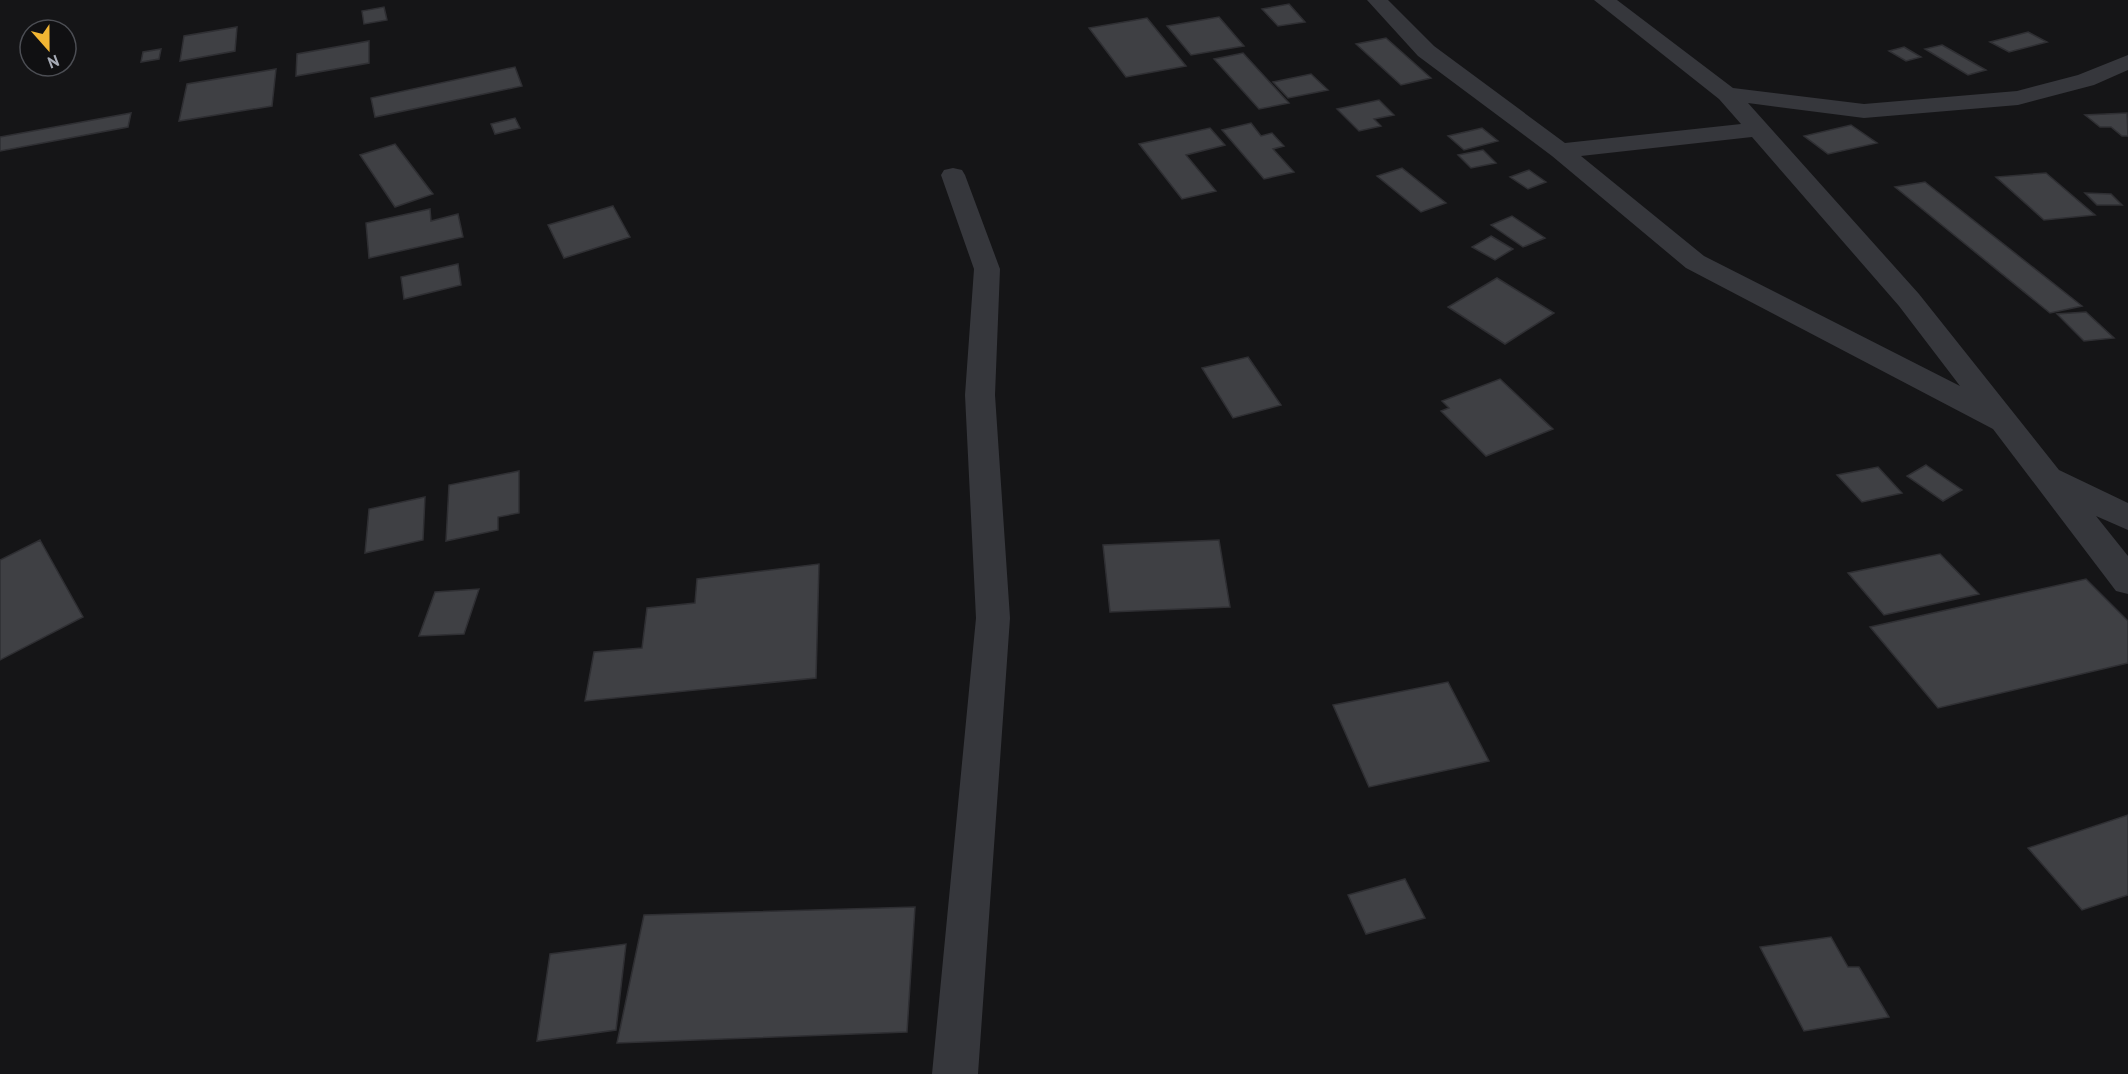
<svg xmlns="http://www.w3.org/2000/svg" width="2128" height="1074" viewBox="0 0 2128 1074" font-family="'PT Sans',sans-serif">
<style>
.building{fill:#3f4044;stroke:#2f2f33;stroke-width:1.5}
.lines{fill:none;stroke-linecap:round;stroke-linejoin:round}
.street{fill:#36373c;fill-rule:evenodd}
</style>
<rect width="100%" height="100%" fill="#151517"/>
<path class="building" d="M1289 4 1305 22 1278 26 1262 9Z
M384 7 387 20 364 24 362 11Z
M1219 17 1244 46 1191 55 1167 26Z
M1147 18 1186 66 1126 77 1089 28Z
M237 27 235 51 180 61 184 36Z
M2028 32 2047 42 2009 52 1990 42Z
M1386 38 1431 78 1401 85 1356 44Z
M369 41V63L296 76 297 54Z
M1942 45 1986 70 1968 75 1925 49Z
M1904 47 1921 57 1906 61 1889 51Z
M161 49 159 59 141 62 143 52Z
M1243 53 1289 103 1259 109 1214 59Z
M515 67 522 86 375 117 371 98Z
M276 69 272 106 179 121 187 84Z
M1311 74 1328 90 1288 98 1273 82Z
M1379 100 1394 115 1374 119 1381 126 1359 131 1337 109Z
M131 113 128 127 0 151V137Z
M2127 113 2128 136H2122L2111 127H2100L2085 115Z
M515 118 520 128 495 134 491 124Z
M1251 123 1261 136 1272 133 1284 146 1273 149 1294 172 1264 179 1222 130Z
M1851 125 1877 143 1828 154 1804 136Z
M1210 128 1225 145 1186 155 1216 191 1182 199 1139 144Z
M1482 128 1498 141 1464 150 1448 136Z
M395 144 433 194 395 207 360 155Z
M1483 150 1496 163 1471 168 1458 155Z
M1402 168 1446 203 1421 212 1377 176Z
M1529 170 1546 182 1528 189 1510 177Z
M2046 173 2095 215 2044 220 1996 177Z
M1925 182 2082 306 2050 313 1895 187Z
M2085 193 2111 194 2122 205H2097Z
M613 206 630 237 564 258 548 225Z
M430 209 431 221 458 214 463 237 369 258 366 223Z
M1512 216 1545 238 1523 247 1491 225Z
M1491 236 1513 249 1495 260 1472 247Z
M458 264 461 285 404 299 401 277Z
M1497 278 1554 313 1505 344 1448 307Z
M2086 312 2114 338 2084 341 2057 314Z
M1248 357 1281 405 1233 418 1202 368Z
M1500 379 1553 429 1486 456 1441 411 1449 408 1442 401Z
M1926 465 1962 490 1943 501 1907 476Z
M1878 467 1902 493 1862 502 1837 475Z
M519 471V513L498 517V530L446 541 449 485Z
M425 497 423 540 365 553 369 509Z
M40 540 83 617 0 660V560Z
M1219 540 1230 607 1110 612 1103 545Z
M1940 554 1979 594 1884 615 1848 573Z
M819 564 816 678 585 701 594 652 642 648 647 608 695 603 697 579Z
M2086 579 2128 621V663L1938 708 1870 627Z
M479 589 464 634 419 636 435 592Z
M1448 682 1489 761 1369 787 1333 705Z
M2128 815V895L2082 910 2028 848Z
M1405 879 1425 918 1366 934 1348 895Z
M915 907 907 1032 617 1043 644 915Z
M1831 937 1848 967H1859L1889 1017 1804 1031 1760 947Z
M626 944 616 1030 537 1041 550 954Z"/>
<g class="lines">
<path class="street" d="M1367 0H1388L1434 46 1565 143 1741 124 1719 99 1594 0H1617L1733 88 1864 104 2017 91 2078 75 2128 55V70L2094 85 2018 105 1864 118 1748 103 1919 294 2059 470 2128 503V530L2096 516 2128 556V594L2116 591 1993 429 1686 268 1552 156 1418 56ZM1752 137 1899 306 1960 386 1704 256 1581 156Z
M953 168 962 170 965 175 1000 269 995 395 1010 618 978 1074H932L976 618 965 395 974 269 941 175 944 170Z"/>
</g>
<g transform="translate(48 48) rotate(159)"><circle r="28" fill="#101012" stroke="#4c4e54" stroke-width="1.5"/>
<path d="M0-4.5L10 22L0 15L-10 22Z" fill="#f1b533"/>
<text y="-9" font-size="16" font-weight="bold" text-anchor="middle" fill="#a7acb7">N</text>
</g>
</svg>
